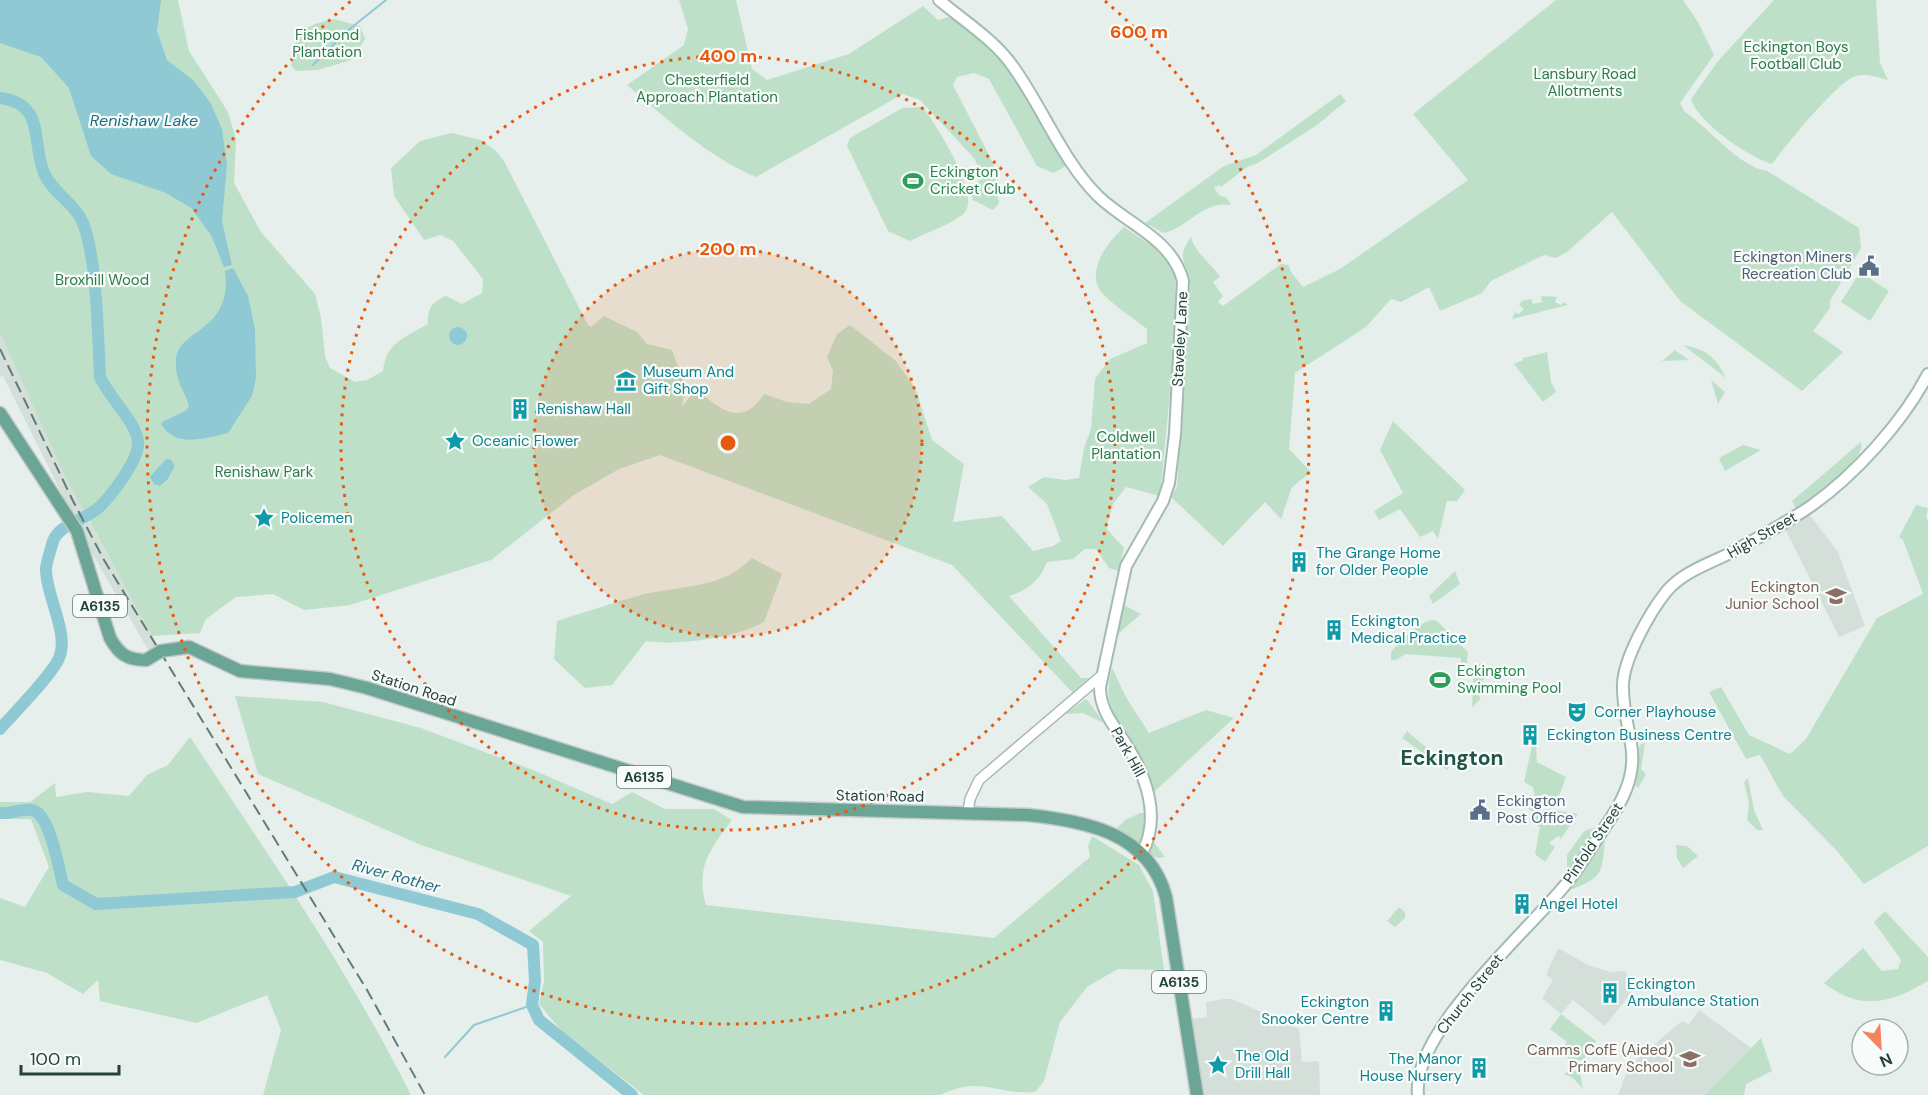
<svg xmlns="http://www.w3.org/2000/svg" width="1928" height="1095" viewBox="0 0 1928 1095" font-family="'DM Sans',sans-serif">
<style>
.built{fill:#d4dfda}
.green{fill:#bfe0c8}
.water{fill:#8ec9d4}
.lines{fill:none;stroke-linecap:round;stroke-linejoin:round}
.stream{stroke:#8ec9d4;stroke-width:2}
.river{stroke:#8ec9d4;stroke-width:12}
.tertiary-casing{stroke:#a8b8b2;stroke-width:12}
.secondary-casing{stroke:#a4bbb3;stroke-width:14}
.primary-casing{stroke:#c2cac8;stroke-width:15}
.tertiary{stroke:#fff;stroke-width:9}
.secondary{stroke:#fff;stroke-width:10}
.primary{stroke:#6aa596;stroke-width:12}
.rail{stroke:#5f7d75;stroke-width:2;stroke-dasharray:12 6;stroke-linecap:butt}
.primary-bridge-casing{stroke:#c2cac8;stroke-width:15;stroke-linecap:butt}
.primary-bridge{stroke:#6aa596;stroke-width:12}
.ring{fill:none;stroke:#e8590c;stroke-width:3;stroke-dasharray:3 6}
.labels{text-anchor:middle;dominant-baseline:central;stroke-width:4.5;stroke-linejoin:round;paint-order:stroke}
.shield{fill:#f7fbf9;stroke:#637a73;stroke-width:1.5}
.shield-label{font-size:14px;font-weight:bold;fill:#24423a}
.park-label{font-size:15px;fill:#2d7a4b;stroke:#f7fbf9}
.leisure-label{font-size:15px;fill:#27864d;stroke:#f7fbf9;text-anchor:start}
.service-label{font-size:15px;fill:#4e5e75;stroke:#f7fbf9;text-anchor:end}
.street-label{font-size:15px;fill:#24423a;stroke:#f7fbf9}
.culture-label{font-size:15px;fill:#0d838f;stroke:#f7fbf9;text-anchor:start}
.education-label{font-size:15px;fill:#785e54;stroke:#f7fbf9;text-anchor:end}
.water-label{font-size:16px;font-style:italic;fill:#1c6f80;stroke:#f7fbf9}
.district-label{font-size:21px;font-weight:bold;fill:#1f5548;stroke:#f7fbf9}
.centre{fill:#e8590c;stroke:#f7fbf9;stroke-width:3}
.ring-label{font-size:18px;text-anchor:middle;font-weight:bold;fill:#e8590c;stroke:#f7fbf9;stroke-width:4.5;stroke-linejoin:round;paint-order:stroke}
</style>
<rect width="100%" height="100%" fill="#e6efeb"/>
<path class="built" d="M0 333 88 520 159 647 150 653 90 550 3 376 0 377Z
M1809 514 1838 552 1865 626 1839 637 1785 529Z
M1558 948 1588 965 1611 972 1626 971 1632 992 1605 1026 1573 1000 1561 1014 1542 998 1553 980 1546 975Z
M1224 999H1232L1299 1029 1302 1062 1319 1061 1320 1095H1202L1191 1019 1207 1017 1206 1002Z
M1699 1010 1751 1048 1750 1052 1705 1095H1618L1629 1066 1682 1021 1689 1024Z"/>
<path class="green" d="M0 0H178L189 51 228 112 236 139 234 183 261 232 315 294 321 318 325 356 330 368 355 382 367 380 383 371C386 342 406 337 428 324 427 308 432 302 446 296L462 304 482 293 483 279 453 241 440 235 424 240 394 196 391 168 420 141 451 133 481 140 495 150 504 161 588 325 591 327 604 316 637 332 647 344 672 350 685 386 682 407 696 389C720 409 741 429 764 394L787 402 809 404 831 389 833 371 827 357 837 334 850 325 896 361 916 390 932 440 964 464 953 522 1002 516 1033 551 1053 546 1061 541 1047 504 1028 487 1044 477 1065 480 1079 478 1084 448 1091 429 1095 379 1110 359 1147 343V329C1133 318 1114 306 1102 293 1084 271 1109 241 1124 227L1155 248 1175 270 1177 319 1160 496 1126 487 1113 504 1106 528 1124 548 1119 571 1109 568 1096 549H1085L1073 559 1047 562C1039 582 1028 590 1009 596L1081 678H1090L1073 693 952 565 660 455 619 469 574 495 491 560 350 605 304 610 273 594 236 597 206 619 200 633 152 636 67 480 0 333Z
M679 0H736L752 69 767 80 849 54 923 6 938 20 953 16 998 55 1015 76 1068 165 1053 173 1037 166 989 79 974 73 957 77 953 85 993 163 999 203 993 210 973 200 970 190 983 177 974 158 920 100 903 94 756 177C707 156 667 119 627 85L684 45 688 29Z
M1556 0H1683L1698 22 1714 55 1680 103 1684 111C1708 127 1739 167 1767 171L1859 228 1861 248 1830 301V308L1813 331 1843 352 1802 391 1680 301 1612 212 1567 252 1556 258 1544 255 1491 281 1482 293 1440 311 1429 287 1401 302 1391 299 1366 327 1295 373 1289 449 1311 472 1292 487 1281 519 1265 502 1223 546 1171 497 1177 487 1190 279C1183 258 1178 256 1191 237 1195 253 1211 263 1220 277L1213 282 1223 296 1218 302 1223 306 1281 264 1289 265 1291 272 1303 287 1340 269 1468 180 1413 114Z
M1774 0H1876L1880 63 1888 80C1877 77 1867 73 1856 76 1838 80 1785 147 1772 164 1749 157 1698 123 1691 99L1718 61Z
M334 19 360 26 365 39 351 60 318 70 296 71 291 66C295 32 301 26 334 19Z
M1340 94 1346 101 1317 125 1258 163 1247 167 1221 187 1219 185 1214 188 1220 196 1226 197 1231 205C1201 201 1190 227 1164 233L1145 223 1224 166 1256 155Z
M923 107C936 125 980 193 965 212 957 222 923 234 910 241L888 231 847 146 850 138 902 108Z
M1860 272 1889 291 1870 321 1841 302Z
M1541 296 1557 297 1555 302 1561 305 1564 302 1568 305 1512 319 1515 312 1519 314 1524 309 1519 305 1522 301 1531 299 1533 304 1542 302Z
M1683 345C1706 349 1716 357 1726 378Z
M1675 350 1689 360 1662 361Z
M1547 352 1551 382 1556 392 1543 402 1514 364 1523 360V358Z
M1711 380 1725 392 1718 404Z
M1393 421 1465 490 1457 501H1447L1438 539 1433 531 1420 537 1400 509 1379 520 1374 511 1403 493 1380 450Z
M1861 442C1866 463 1814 498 1796 509L1792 501Z
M1743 445 1761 450 1725 471 1719 458Z
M1916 505 1928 508 1926 516 1928 521V846L1864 884 1837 851 1783 796 1760 755 1746 759 1709 692 1721 687 1749 735 1790 754 1806 739 1877 618 1923 594 1903 540 1899 537Z
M752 558 782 574 764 622C735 638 678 646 646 641L612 685 585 688 554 659 557 621C586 612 615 602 645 594 684 585 722 589 752 558Z
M1455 571 1460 584 1433 604 1429 596Z
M1124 605 1141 614 1117 635Z
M1432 620 1437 621 1468 652 1466 674H1460L1461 658 1405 654 1396 660H1391V652C1402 640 1416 624 1432 620Z
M1481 663 1490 671 1475 692 1481 698 1472 708 1474 667Z
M1112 668 1127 699 1149 733 1206 710 1234 718 1153 793C1150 783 1147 771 1142 762 1124 727 1099 710 1112 668Z
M235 696 323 702 421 728 533 770 612 804 632 792 665 809H714L732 820C711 848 695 867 706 905L994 938 1090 857 1088 846 1092 836 1139 865 1153 891 1164 970 1118 969 1087 987 1060 1022 1044 1081 1035 1092C994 1095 981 1075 940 1095H644L563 1033 539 1004 544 981 543 942 529 931 571 896 421 845 258 774Z
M1086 699 1088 701 1104 723 1083 713 1065 714Z
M1407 731 1449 767 1447 770 1402 738Z
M190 737C267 853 348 969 411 1095H263L281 1030 267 995 196 1023 100 1001 98 980 83 994 47 973 0 960V898L25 907 49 867 31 819H0V802H30L55 783 56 797 87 792 129 796 147 775 168 765Z
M1645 743 1641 769 1646 774 1638 788 1634 784 1637 751 1641 744Z
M1532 746 1536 747 1537 762 1566 777 1556 804 1535 797 1533 787 1524 782Z
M1748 778 1754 810 1763 830H1757L1747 820 1749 802 1744 782Z
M1531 806 1540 812 1546 809 1578 814 1561 839 1558 836 1549 843 1555 847 1545 862 1535 854 1540 827 1530 822 1534 813 1526 807Z
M1140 813H1148L1147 828 1141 845 1113 832 1125 820Z
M1594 828 1597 829 1570 867 1567 866V855L1584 831Z
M1605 839C1602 872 1604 876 1573 889L1570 887Z
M1153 841 1165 857 1158 858 1150 855 1148 849Z
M1676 845 1687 846 1698 856 1683 868 1677 858Z
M1399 907 1405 912V918L1395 927 1387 921Z
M1885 911 1928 957V981C1891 1003 1861 1012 1824 983L1863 948 1882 971 1898 969 1901 960 1874 922Z
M1561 1014 1596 1041 1593 1045 1590 1043 1584 1051 1588 1054 1582 1060 1573 1061 1567 1057 1568 1053 1562 1048 1567 1042 1550 1029Z
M1761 1038 1772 1071 1746 1084 1744 1095H1705Z
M1570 1070 1580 1072 1583 1089 1573 1078 1564 1074Z"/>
<path class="water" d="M0 0H161L157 31 167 60 193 80 210 102 222 129 227 165 222 221 232 265 224 267 211 235 191 208 166 193 111 174 91 156 69 88 41 57 0 43Z
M233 268 248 296 255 329 256 378 252 396 228 433C205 438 176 449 161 424L162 422 187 410 189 406C184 388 176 384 176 363 175 327 233 335 225 271Z
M449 336a9 9 0 1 1 18 0a9 9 0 1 1-18 0Z
M166 459 171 460 175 466 167 480 160 486 154 484 150 477Z"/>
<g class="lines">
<path class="stream" d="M313 65 346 32 386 0
M445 1057 474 1025 532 1005"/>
<path class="river" d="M0 98C46 104 31 141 44 173 51 191 72 201 81 219 97 249 98 340 100 377 108 396 139 425 138 444 138 461 110 498 97 509 84 520 60 524 53 541 51 549 47 560 46 568 45 594 70 634 59 658 52 675 14 713 0 729
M0 813C11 814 22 808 32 810 50 813 59 869 63 885L96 904 295 892 334 877 478 914 533 945 535 981 532 1005 539 1020 632 1095"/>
<g class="tertiary-casing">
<path id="tertiary" d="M968 812 970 799 979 780 1101 676"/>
</g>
<g class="secondary-casing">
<path id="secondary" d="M939 0C964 21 996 41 1014 68 1042 107 1063 161 1097 195 1126 224 1172 238 1183 281L1175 434 1169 483 1163 501 1126 566 1100 687C1100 709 1112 723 1124 741 1145 773 1162 816 1142 853
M1418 1095C1411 1032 1528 931 1566 884 1579 868 1591 848 1603 830 1621 804 1637 777 1631 744 1628 724 1622 705 1623 684 1624 658 1650 612 1666 592 1684 570 1715 562 1738 549 1762 535 1788 522 1811 506 1855 475 1903 422 1928 374"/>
</g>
<g class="primary-casing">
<path id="primary" d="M0 413 77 531 110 638C119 654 127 660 146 660
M161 651 189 647 240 671 330 679 367 688 743 807 1028 815C1086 821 1149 833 1166 897L1197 1095"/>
</g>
<use href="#tertiary" class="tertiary"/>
<use href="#secondary" class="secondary"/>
<use href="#primary" class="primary"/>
<path class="rail" d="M0 349 73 501 104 560 367 990 425 1095"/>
<g class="primary-bridge-casing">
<path id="primary-bridge" d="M146 660 161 651"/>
</g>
<use href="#primary-bridge" class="primary-bridge"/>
</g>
<circle cx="728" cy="443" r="194" fill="#e8590c" fill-opacity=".12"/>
<g class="ring">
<circle cx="728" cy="443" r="194"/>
<circle cx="728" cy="443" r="387"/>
<path d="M1105 1A581 581 0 1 1 351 1"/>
</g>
<defs>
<g id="stadium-bare" transform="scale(1.62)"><path d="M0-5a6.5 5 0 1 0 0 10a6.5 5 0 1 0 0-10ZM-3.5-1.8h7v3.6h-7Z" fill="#2e9e5b" stroke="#f7fbf9" stroke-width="2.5" paint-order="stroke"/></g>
<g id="civic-bare" transform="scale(1.62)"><path d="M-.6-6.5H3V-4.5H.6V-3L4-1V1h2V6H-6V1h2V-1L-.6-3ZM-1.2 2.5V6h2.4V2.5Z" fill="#5c6f8a" stroke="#f7fbf9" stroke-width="2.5" paint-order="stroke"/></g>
<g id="museum-bare" transform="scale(1.62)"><path d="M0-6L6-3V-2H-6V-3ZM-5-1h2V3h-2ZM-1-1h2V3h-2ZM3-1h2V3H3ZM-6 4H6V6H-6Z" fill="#0f9aa8" stroke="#f7fbf9" stroke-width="2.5" paint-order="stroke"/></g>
<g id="building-bare" transform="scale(1.62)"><path d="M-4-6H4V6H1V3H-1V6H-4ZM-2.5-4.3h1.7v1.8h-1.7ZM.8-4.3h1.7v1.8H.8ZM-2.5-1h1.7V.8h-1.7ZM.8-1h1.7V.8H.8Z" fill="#0f9aa8" stroke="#f7fbf9" stroke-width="2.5" paint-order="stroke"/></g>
<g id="sight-bare" transform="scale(1.62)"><path d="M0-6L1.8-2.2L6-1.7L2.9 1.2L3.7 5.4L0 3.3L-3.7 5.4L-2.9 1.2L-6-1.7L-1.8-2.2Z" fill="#0f9aa8" stroke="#f7fbf9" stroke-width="2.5" paint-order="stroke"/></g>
<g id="school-bare" transform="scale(1.62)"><path d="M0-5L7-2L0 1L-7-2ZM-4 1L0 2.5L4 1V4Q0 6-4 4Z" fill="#8d6e63" stroke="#f7fbf9" stroke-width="2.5" paint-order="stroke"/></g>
<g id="theatre-bare" transform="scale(1.62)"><path d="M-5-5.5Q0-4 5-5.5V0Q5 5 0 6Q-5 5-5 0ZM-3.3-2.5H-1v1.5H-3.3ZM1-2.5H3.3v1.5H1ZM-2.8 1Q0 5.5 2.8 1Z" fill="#0f9aa8" stroke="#f7fbf9" stroke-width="2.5" paint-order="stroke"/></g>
</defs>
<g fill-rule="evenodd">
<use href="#stadium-bare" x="913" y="181"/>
<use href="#civic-bare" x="1869" y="266"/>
<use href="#museum-bare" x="626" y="381"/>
<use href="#building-bare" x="520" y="409"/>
<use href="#sight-bare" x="455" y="441"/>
<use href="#sight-bare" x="264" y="518"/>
<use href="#building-bare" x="1299" y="562"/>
<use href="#school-bare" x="1836" y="596"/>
<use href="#building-bare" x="1334" y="630"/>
<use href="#stadium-bare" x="1440" y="680"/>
<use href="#theatre-bare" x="1577" y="712"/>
<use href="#building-bare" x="1530" y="735"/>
<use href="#civic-bare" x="1480" y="810"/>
<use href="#building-bare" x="1522" y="904"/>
<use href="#building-bare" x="1610" y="993"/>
<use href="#building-bare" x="1386" y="1011"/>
<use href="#school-bare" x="1690" y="1059"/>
<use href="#sight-bare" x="1218" y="1065"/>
<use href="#building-bare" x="1479" y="1068"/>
</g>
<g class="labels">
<g class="shield">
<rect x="73" y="595" width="54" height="22" rx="4.5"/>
<rect x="617" y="766" width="54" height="22" rx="4.5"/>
<rect x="1152" y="971" width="54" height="22" rx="4.5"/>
</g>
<g class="shield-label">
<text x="100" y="606">A6135</text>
<text x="644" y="777">A6135</text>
<text x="1179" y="982">A6135</text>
</g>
<g class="park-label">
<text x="327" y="35">Fishpond<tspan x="327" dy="17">Plantation</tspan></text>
<text x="1796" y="47">Eckington Boys<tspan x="1796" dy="17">Football Club</tspan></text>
<text x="1585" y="74">Lansbury Road<tspan x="1585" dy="17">Allotments</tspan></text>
<text x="707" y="80">Chesterfield<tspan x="707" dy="17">Approach Plantation</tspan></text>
<text x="102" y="280">Broxhill Wood</text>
<text x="1126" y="437">Coldwell<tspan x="1126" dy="17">Plantation</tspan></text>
<text x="264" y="472">Renishaw Park</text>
</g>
<g class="leisure-label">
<text x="930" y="172">Eckington<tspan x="930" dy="17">Cricket Club</tspan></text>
<text x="1457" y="671">Eckington<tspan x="1457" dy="17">Swimming Pool</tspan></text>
</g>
<g class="service-label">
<text x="1852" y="257">Eckington Miners<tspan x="1852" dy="17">Recreation Club</tspan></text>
<text x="1497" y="801" text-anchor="start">Eckington<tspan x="1497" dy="17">Post Office</tspan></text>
</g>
<g class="street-label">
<text transform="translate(1180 339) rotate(-87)">Staveley Lane</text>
<text transform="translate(1762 535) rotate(-30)">High Street</text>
<text transform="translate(414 688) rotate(18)">Station Road</text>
<text transform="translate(1128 752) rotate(61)">Park Hill</text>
<text transform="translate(880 796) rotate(1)">Station Road</text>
<text transform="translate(1593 843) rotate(-56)">Pinfold Street</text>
<text transform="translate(1470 994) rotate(-52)">Church Street</text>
</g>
<g class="culture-label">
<text x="643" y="372">Museum And<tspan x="643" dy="17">Gift Shop</tspan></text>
<text x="537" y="409">Renishaw Hall</text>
<text x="472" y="441">Oceanic Flower</text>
<text x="281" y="518">Policemen</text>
<text x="1316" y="553">The Grange Home<tspan x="1316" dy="17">for Older People</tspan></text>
<text x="1351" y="621">Eckington<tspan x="1351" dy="17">Medical Practice</tspan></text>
<text x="1594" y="712">Corner Playhouse</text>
<text x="1547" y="735">Eckington Business Centre</text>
<text x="1539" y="904">Angel Hotel</text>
<text x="1627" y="984">Eckington<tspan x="1627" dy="17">Ambulance Station</tspan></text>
<text x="1369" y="1002" text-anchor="end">Eckington<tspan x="1369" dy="17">Snooker Centre</tspan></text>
<text x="1235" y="1056">The Old<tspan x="1235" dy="17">Drill Hall</tspan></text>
<text x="1462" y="1059" text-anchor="end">The Manor<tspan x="1462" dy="17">House Nursery</tspan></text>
</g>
<g class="education-label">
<text x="1819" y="587">Eckington<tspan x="1819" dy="17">Junior School</tspan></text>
<text x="1673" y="1050">Camms CofE (Aided)<tspan x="1673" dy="17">Primary School</tspan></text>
</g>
<g class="water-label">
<text x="144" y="120">Renishaw Lake</text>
<text transform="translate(396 876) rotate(15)">River Rother</text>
</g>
<g class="district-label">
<text x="1452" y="758">Eckington</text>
</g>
</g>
<circle cx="728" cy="443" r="9" class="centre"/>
<g class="ring-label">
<text x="1139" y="38">600 m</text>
<text x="728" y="62">400 m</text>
<text x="728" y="255">200 m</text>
</g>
<g transform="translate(1880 1047) rotate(156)"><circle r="28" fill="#f7fbf9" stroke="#a3b1ad" stroke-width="1.5"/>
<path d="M0-4.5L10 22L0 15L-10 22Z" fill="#f4845f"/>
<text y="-9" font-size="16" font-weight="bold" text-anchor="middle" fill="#24423a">N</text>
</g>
<path d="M21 1065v9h98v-9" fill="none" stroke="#24423a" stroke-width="3"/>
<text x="30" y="1065" font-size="18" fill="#24423a" stroke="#f7fbf9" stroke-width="4.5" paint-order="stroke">100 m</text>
</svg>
